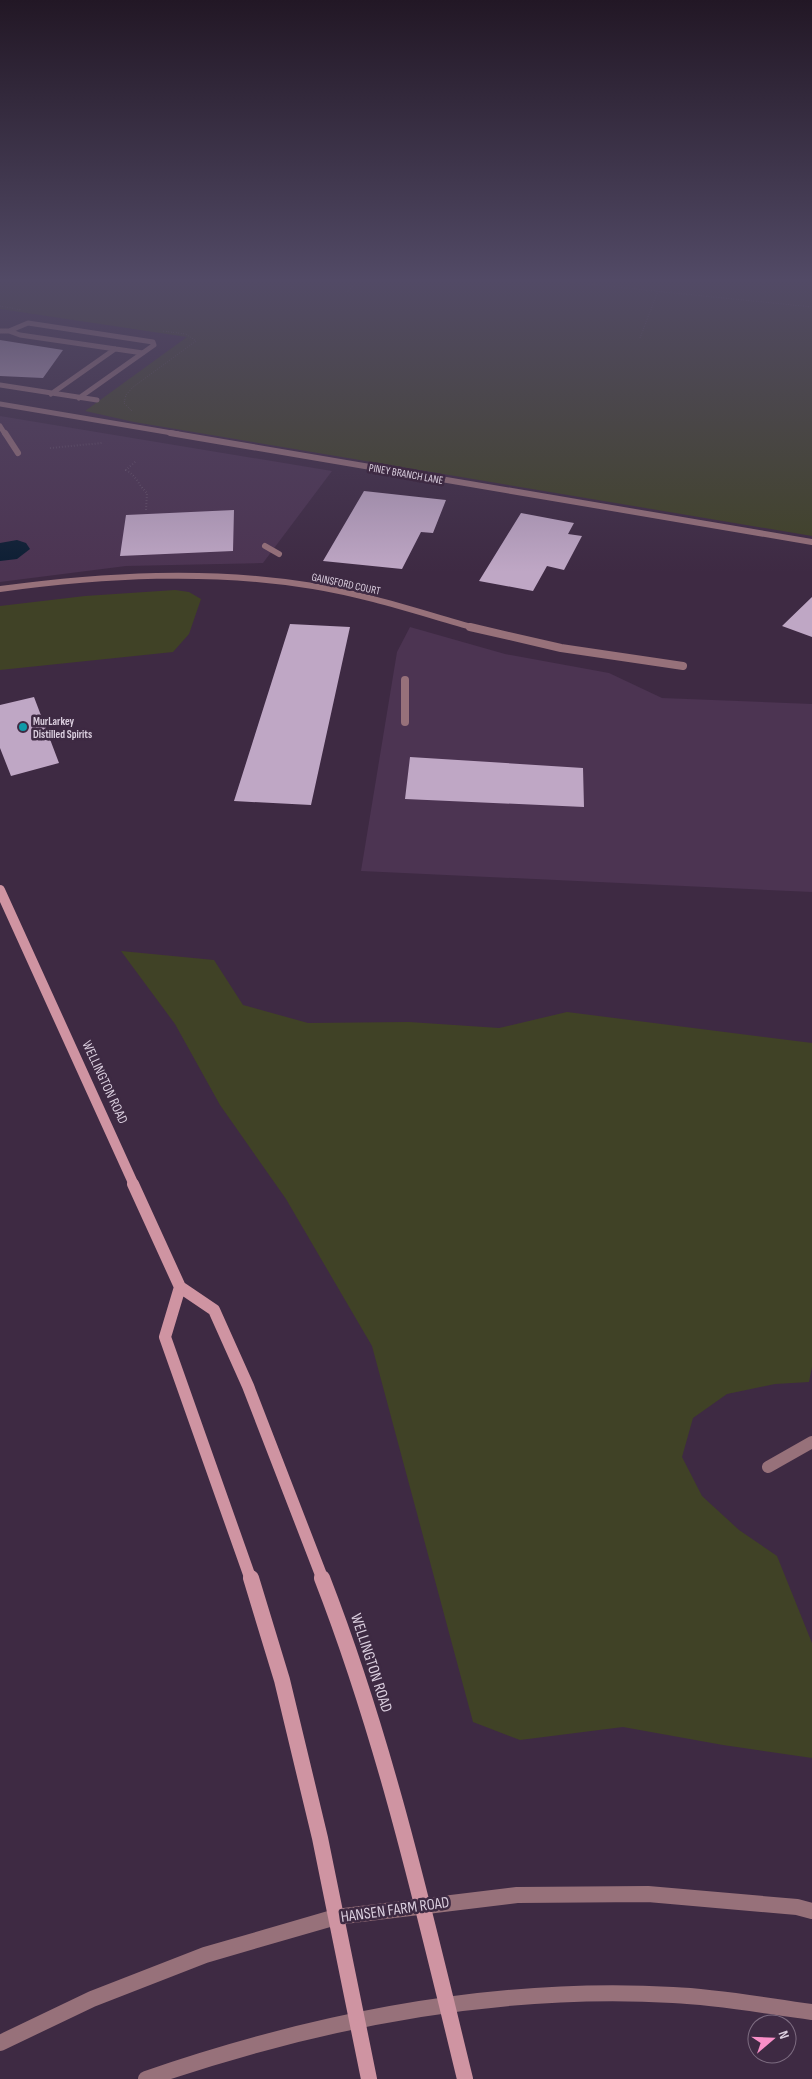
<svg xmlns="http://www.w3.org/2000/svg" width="812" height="2079" viewBox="0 0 812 2079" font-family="'Sofia Sans Condensed',sans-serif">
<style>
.built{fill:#4c3452}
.green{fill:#404226}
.water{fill:#0c1e33}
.building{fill:#bfa7c5}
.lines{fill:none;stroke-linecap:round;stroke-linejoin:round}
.path-far1{stroke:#715f75;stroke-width:1;stroke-dasharray:0.5 2;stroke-linecap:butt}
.path{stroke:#715f75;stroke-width:2;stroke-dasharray:0.5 2.5;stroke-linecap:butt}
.service-far2{stroke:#97717a;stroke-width:5}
.service-far1{stroke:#97717a;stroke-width:6}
.service{stroke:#97717a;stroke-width:8}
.minor-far3{stroke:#97717a;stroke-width:5}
.minor-far2{stroke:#97717a;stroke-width:6}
.minor-far1{stroke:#97717a;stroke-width:8}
.minor{stroke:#97717a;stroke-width:12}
.tertiary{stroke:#97717a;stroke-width:16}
.secondary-far2{stroke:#cf94a2;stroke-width:10}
.secondary-far1{stroke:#cf94a2;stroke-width:12}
.secondary{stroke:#cf94a2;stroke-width:16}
.culture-dot{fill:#0f9aa8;stroke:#3e2a43;stroke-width:2}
.labels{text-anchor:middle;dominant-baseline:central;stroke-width:5;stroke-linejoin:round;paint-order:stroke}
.far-street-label{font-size:11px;fill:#dbcfdf;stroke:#3e2a43}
.far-poi-label{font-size:11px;font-weight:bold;fill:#dbcfdf;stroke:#3e2a43;text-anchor:start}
.street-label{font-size:14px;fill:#dbcfdf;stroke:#3e2a43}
.near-street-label{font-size:16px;fill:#dbcfdf;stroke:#3e2a43}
</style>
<rect width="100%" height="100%" fill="#3e2a43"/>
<path class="built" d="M0 416 332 471 263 563 126 566 0 582Z
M410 627 505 654 609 673 662 698 812 704V892L361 871 397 652Z"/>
<path class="green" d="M0 281H812V536L134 422 85 411 187 337 0 309Z
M175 590 189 592 201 599 189 634 173 652 0 670V606L85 596Z
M121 951 214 960 243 1005 308 1023 409 1022 499 1028 567 1012 812 1043V1367L809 1382 775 1384 727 1394 693 1418 682 1457 702 1496 739 1530 777 1556 812 1643V1758L723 1745 623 1727 520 1740 473 1722 372 1346 286 1199 220 1105 175 1024Z"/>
<path class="water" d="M17 540 26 543 30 549 17 559 0 561V543Z"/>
<path class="building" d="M0 340 63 350 43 378 0 376Z
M364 491 446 500 433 533 421 532 402 569 323 561Z
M234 510 233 551 120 556 126 515Z
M521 513 574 523 568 534 582 536 564 570 547 566 533 591 479 581Z
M812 597V637L782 626Z
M290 624 350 627 311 805 234 801Z
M34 697 59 763 11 776 0 748V705Z
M410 757 583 768 584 807 405 799Z"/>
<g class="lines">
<path class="path-far1" d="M557 281 812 307
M291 288 295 281
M347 292 358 281
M0 306 22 310
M640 338 658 291
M132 411 124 403 126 395 133 387 196 341 186 334 162 331"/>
<path class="path" d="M50 448 102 443
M135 462 126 470C137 476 138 485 147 493L146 510"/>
<path class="service-far2" d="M0 331H9L28 323 153 342 154 345 79 398
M9 331 20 335 143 353
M0 385 97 400
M51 394 115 349
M0 426 5 434"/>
<path class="service-far1" d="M5 433 18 453
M265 546 279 554"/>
<path class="service" d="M405 680V722"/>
<path class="minor-far3" d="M0 404 178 434"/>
<path class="minor-far2" d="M170 433 812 542
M0 589C104 575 209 569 313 586 368 595 421 613 475 628"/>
<path class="minor-far1" d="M470 627 561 648 683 666"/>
<path class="minor" d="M768 1467 812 1442"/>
<path class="tertiary" d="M0 2043 92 1999 205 1955 336 1917 517 1895 648 1894 797 1907 812 1911
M146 2079C314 2021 494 1985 673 1995 720 1997 766 2006 812 2012"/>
<path class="secondary-far2" d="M0 890 134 1185"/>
<path class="secondary-far1" d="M133 1184 180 1287 214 1310 248 1386 323 1580
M180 1287 165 1337 251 1580"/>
<path class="secondary" d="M251 1578 282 1680 320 1838 369 2079
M322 1578C385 1740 424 1911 465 2079"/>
</g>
<linearGradient id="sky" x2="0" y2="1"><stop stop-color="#221725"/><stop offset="0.49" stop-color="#524a66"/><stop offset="1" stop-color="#524a66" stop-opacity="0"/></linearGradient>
<rect width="812" height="572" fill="url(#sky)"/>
<circle class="culture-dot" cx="23" cy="727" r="5"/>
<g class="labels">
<g class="far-street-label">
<text transform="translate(406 474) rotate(10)">PINEY BRANCH LANE</text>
<text transform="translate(346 584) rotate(12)">GAINSFORD COURT</text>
</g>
<g class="far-poi-label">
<text x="33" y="721">MurLarkey<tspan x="33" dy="13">Distilled Spirits</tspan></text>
</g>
<g class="street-label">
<text transform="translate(105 1082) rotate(65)">WELLINGTON ROAD</text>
</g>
<g class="near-street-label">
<text transform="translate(371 1663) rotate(72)">WELLINGTON ROAD</text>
<text transform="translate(395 1910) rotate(-8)">HANSEN FARM ROAD</text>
</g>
</g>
<g transform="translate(772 2039) rotate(71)"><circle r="24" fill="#3e2a43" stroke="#7d6c81"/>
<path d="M0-4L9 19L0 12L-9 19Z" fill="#f98fc8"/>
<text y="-8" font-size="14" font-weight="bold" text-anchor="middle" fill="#dbcfdf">N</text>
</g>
</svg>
